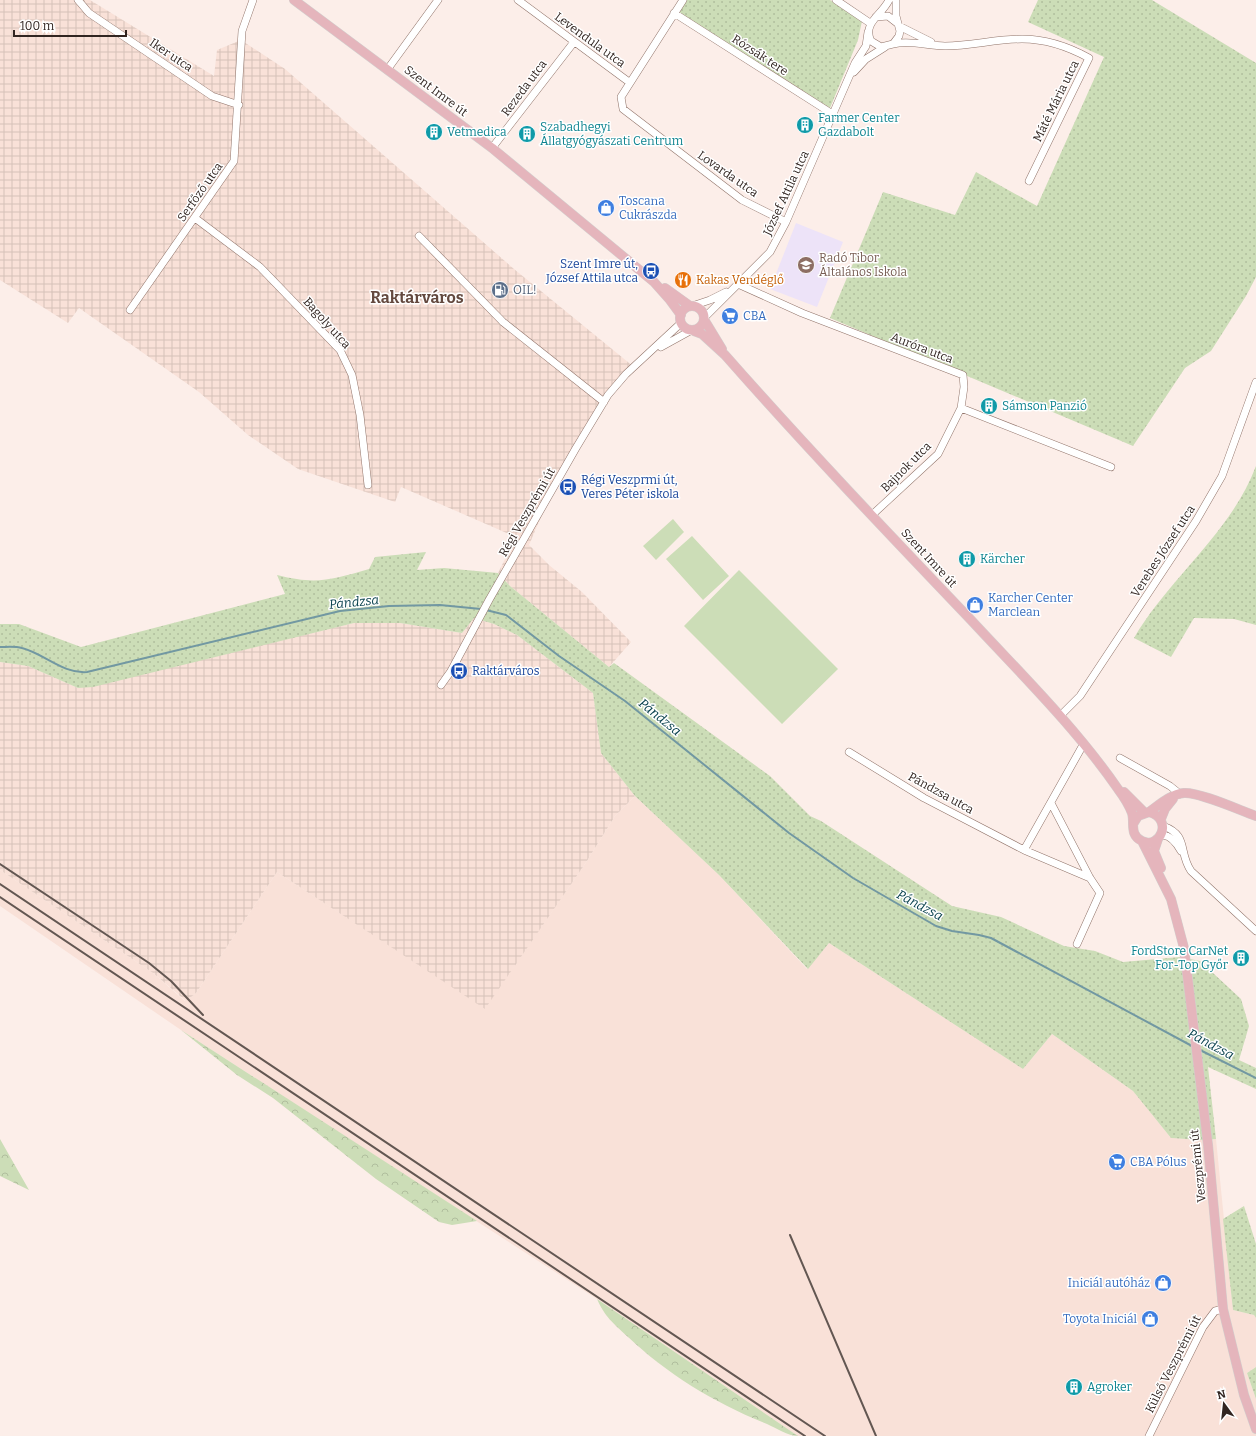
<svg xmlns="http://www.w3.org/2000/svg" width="1256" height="1436" viewBox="0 0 1256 1436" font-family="Bitter,serif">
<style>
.built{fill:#f9e1d8}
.industrial{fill:url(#industrial-grid)}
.education{fill:#ede3f8}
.grass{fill:url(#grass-dots)}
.forest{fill:url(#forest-crowns)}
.garden{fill:#ccddb7}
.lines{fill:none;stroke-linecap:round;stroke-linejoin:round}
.stream{stroke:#7298a2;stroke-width:2}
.minor-casing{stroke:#91746a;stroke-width:8}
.major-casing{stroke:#d2cfce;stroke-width:10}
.minor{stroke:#fff;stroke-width:7}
.major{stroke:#e5b5bc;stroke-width:9}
.rail{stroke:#635752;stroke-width:2}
.labels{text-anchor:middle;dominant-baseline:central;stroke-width:3;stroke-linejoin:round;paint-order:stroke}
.street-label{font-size:12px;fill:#312521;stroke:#fff}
.culture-label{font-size:12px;fill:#0d838f;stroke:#fff;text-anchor:start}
.shop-label{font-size:12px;fill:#366cbe;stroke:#fff;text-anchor:start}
.education-label{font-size:12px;fill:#785e54;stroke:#fff;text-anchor:start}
.transit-label{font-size:12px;fill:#164399;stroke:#fff;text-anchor:start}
.food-label{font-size:12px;fill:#c56008;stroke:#fff;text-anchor:start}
.service-label{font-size:12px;fill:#4e5e75;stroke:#fff;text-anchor:start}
.water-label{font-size:13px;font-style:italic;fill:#09414d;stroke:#fff}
.district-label{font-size:16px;font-weight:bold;fill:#63493f;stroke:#fff}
</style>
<defs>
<pattern id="industrial-grid" width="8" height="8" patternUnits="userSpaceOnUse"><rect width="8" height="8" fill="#f9e1d8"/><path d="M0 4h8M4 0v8" fill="none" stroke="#d6c1b9"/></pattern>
<pattern id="grass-dots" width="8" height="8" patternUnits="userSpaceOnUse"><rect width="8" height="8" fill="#ccddb7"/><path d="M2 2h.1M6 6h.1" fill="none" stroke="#b0be9d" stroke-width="1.8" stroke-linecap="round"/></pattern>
<pattern id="forest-crowns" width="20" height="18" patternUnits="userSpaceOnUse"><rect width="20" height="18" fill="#ccddb7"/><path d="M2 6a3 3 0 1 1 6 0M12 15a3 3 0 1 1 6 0" fill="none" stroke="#b0be9d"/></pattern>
</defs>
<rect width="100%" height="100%" fill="#fceee9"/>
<path class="built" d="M635 796 719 875 807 969 829 943 1023 1069 1052 1034 1133 1091 1171 1138 1202 1140 1216 1139 1233 1310 1254 1315 1256 1318V1367L1247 1373 1256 1399V1436H798L597 1299 181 1030 0 906V870L153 973 185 1001 196 993 277 872 485 1008 585 864 615 816Z"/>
<path class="industrial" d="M0 0H90L214 76 217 50 241 40 285 69 514 269 634 367 608 395 553 489 529 545 549 565 582 592 631 642 609 667 510 586 498 573 516 537 401 487 395 502 298 469 248 435 199 392 79 308 68 323 0 280Z
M474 618 494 624 517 635 593 693 601 753 635 796 615 816 585 864 485 1009 277 872 196 993 186 1001 153 973 0 870V662L28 666 78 688 354 623H400L462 633Z"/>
<path class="education" d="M796 223 843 242 817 307 770 289Z"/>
<path class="grass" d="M686 0H830L862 21 858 40 830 108 679 12Z
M1038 0H1152L1256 63V277L1246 296 1211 351 1185 368 1133 446 830 318 883 192 955 215 976 172 1037 206 1104 57 1028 22Z
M1256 466V625L1234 619 1194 618 1171 657 1134 638C1169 578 1231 533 1256 466Z
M426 552 417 570 444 568 498 573 510 586 609 667 614 663 770 776 810 816 821 821 952 906 1001 917 1064 946 1095 951 1123 962 1180 957 1200 961 1241 999 1249 1026 1239 1060 1256 1068V1089L1208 1067 1216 1139 1202 1140 1171 1138 1133 1091 1052 1034 1023 1069 829 943 808 969 719 875 635 796 601 753 593 693 517 635 494 624 474 618 462 633 400 623H354L93 687 78 688 28 666 0 662V624H19L81 647 285 594 277 575C316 585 331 580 369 569L375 557Z
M1244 1206 1256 1244V1318L1254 1315 1233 1310 1223 1219Z
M1256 1367V1399L1247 1373Z"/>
<path class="forest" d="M181 1030 477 1221 452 1225 439 1222 376 1179 273 1098 237 1075Z
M0 1139 29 1190 0 1176Z
M597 1299 798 1436C788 1436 776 1428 767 1424 715 1403 668 1375 627 1336 613 1323 605 1317 597 1299Z"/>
<path class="garden" d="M673 519 684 532 656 560 643 546Z
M692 536 729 576 703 600 666 559Z
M739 570 838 669 782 724 684 626Z"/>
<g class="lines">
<path class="stream" d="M486 610 506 615 559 656 625 701 789 833 853 878 936 926 952 931 979 935 991 938 1192 1046
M0 647C7 647 15 646 22 648 45 654 63 674 87 672L340 611 389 606 440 605 481 609
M1200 1050 1256 1078"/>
<g class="minor-casing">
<path id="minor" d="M78 0 89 13 212 96 239 105
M518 0 629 82
M683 0 621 97 623 109 742 200 786 222
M836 0 870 23
M889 0C882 15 862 23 871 41L881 47 893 44 899 36 900 31 896 16V0
M674 13 834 115
M876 17 888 16 897 23
M899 26 931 42
M893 44C911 40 928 46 945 46 971 46 996 39 1022 39 1045 39 1069 47 1089 58L1029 181
M387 70 438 0
M854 72 866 59 885 47
M492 148 574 42
M195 218 260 267 340 350 352 375 360 415 368 485
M419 236 503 322 604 402
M738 284 802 313 963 375 964 387 961 408 1111 467
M692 306 710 300 726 292
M130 310 234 161 242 31 253 0
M705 317 770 252 786 222 855 63 866 46 868 32
M661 347 690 331
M872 515 938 454 961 408
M441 685 451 671 489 600 576 448 608 395 626 374 681 323
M1060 716 1080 696 1196 521 1222 476 1256 382
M849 752 924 798 1024 850 1090 878
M1120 758 1170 786 1180 794
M1051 803 1090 878 1100 893 1077 944
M1163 826C1189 835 1178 852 1191 871L1256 931
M1160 836C1170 833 1177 844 1181 851
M1024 850 1083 745
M1149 1436 1203 1327 1215 1311 1223 1309"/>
</g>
<g class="major-casing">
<path id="major" d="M294 0 492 148 654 282 670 300 681 315
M665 288 690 306
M680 318a12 12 0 1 1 24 0a12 12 0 1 1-24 0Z
M705 321 722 349
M694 331 702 334 725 355C805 446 888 533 971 620 1022 675 1076 728 1118 789 1124 797 1129 805 1132 813 1135 823 1129 835 1142 841 1160 850 1174 819 1149 812L1138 816 1133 824
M1124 792 1145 813
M1149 812C1159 805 1171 794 1184 793 1200 792 1239 810 1256 816
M1161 819 1165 809 1173 799
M1158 839 1154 851 1161 868
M1142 841 1171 899 1184 948 1208 1145 1223 1309 1244 1395 1256 1429"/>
</g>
<use href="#minor" class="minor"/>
<use href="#major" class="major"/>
<path class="rail" d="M0 864 149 963 171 981 203 1015
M0 884 825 1436
M0 897 805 1436
M790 1235 876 1436"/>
</g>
<defs>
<g id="building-disc" transform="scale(0.9)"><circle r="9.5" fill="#0f9aa8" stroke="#fff"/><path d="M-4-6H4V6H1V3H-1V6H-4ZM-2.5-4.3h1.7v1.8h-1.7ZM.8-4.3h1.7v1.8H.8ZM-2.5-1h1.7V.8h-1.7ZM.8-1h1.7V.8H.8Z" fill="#fff"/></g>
<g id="shop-disc" transform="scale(0.9)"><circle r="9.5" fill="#3f7fe0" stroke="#fff"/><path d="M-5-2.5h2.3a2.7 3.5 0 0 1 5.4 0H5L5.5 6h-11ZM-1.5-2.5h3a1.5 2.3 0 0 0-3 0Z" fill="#fff"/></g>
<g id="school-disc" transform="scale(0.9)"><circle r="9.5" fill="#8d6e63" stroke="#fff"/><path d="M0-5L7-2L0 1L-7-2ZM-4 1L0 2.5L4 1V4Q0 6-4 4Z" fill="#fff"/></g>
<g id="bus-disc" transform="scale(0.9)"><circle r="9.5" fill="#1a4fb4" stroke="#fff"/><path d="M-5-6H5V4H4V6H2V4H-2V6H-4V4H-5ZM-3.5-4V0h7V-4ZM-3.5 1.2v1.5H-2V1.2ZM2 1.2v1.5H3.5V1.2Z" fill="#fff"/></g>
<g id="restaurant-disc" transform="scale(0.9)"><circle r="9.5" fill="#e8710a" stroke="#fff"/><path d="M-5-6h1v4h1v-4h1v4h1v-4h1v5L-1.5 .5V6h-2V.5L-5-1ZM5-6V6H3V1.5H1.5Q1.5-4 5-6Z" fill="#fff"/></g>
<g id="fuel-disc" transform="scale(0.9)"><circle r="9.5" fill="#5c6f8a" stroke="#fff"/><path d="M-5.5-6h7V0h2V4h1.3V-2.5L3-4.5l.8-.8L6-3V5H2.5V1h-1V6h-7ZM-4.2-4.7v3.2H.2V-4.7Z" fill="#fff"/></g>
<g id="supermarket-disc" transform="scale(0.9)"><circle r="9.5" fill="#3f7fe0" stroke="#fff"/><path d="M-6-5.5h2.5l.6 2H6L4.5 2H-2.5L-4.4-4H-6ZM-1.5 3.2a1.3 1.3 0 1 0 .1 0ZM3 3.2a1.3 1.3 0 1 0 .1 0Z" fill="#fff"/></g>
</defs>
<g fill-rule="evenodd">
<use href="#building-disc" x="805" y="125"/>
<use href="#building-disc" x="434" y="132"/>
<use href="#building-disc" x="527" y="134"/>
<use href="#shop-disc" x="606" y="208"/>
<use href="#school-disc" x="806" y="265"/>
<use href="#bus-disc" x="651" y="271"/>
<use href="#restaurant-disc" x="683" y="280"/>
<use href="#fuel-disc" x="500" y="290"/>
<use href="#supermarket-disc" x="730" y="316"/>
<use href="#building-disc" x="989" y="406"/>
<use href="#bus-disc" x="568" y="487"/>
<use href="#building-disc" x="967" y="559"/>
<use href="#shop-disc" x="975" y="605"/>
<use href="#bus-disc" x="459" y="671"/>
<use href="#building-disc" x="1241" y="958"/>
<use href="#supermarket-disc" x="1117" y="1162"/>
<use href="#shop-disc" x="1163" y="1283"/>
<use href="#shop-disc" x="1150" y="1319"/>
<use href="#building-disc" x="1074" y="1387"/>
</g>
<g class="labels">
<g class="street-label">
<text transform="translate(590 40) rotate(36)">Levendula utca</text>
<text transform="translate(171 55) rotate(34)">Iker utca</text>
<text transform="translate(760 55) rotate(33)">Rózsák tere</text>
<text transform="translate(524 88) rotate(-53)">Rezeda utca</text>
<text transform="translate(436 91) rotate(37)">Szent Imre út</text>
<text transform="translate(1056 101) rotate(-64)">Máté Mária utca</text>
<text transform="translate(728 174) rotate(35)">Lovarda utca</text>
<text transform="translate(200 192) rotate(-55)">Serfőző utca</text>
<text transform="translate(786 193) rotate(-65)">József Attila utca</text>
<text transform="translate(327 323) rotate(48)">Bagoly utca</text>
<text transform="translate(922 348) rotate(21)">Auróra utca</text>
<text transform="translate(906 467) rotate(-45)">Bajnok utca</text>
<text transform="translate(527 512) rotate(-60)">Régi Veszprémi út</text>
<text transform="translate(1163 551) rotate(-57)">Verebes József utca</text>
<text transform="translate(929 558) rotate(47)">Szent Imre út</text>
<text transform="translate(941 793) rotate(29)">Pándzsa utca</text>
<text transform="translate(1198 1166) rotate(-96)">Veszprémi út</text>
<text transform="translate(1173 1364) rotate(-63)">Külső Veszprémi út</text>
</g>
<g class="culture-label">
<text x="818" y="118">Farmer Center<tspan x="818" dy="14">Gazdabolt</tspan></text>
<text x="540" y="127">Szabadhegyi<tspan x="540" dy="14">Állatgyógyászati Centrum</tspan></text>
<text x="447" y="132">Vetmedica</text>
<text x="1002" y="406">Sámson Panzió</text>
<text x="980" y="559">Kärcher</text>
<text x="1228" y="951" text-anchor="end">FordStore CarNet<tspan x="1228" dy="14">For-Top Győr</tspan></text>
<text x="1087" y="1387">Agroker</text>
</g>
<g class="shop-label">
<text x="619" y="201">Toscana<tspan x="619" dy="14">Cukrászda</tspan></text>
<text x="743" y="316">CBA</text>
<text x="988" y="598">Karcher Center<tspan x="988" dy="14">Marclean</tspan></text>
<text x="1130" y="1162">CBA Pólus</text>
<text x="1150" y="1283" text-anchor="end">Iniciál autóház</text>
<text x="1137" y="1319" text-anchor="end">Toyota Iniciál</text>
</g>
<g class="education-label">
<text x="819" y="258">Radó Tibor<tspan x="819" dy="14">Általános Iskola</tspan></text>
</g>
<g class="transit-label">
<text x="638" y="264" text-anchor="end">Szent Imre út,<tspan x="638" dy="14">József Attila utca</tspan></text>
<text x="581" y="480">Régi Veszprmi út,<tspan x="581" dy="14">Veres Péter iskola</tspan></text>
<text x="472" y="671">Raktárváros</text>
</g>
<g class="food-label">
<text x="696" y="280">Kakas Vendéglő</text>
</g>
<g class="service-label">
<text x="513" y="290">OIL!</text>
</g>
<g class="water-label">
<text transform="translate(354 602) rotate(-6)">Pándzsa</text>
<text transform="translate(660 717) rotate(39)">Pándzsa</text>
<text transform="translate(920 905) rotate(28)">Pándzsa</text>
<text transform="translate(1211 1044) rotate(28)">Pándzsa</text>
</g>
<g class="district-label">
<text x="417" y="297">Raktárváros</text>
</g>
</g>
<g transform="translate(1224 1404) rotate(345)" stroke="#ffffff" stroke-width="3" paint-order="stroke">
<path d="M0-3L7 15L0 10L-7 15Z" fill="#312521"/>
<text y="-6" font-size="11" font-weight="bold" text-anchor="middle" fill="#312521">N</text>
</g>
<path d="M14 30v6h112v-6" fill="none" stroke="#312521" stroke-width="2"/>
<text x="20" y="30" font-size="12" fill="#312521" stroke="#ffffff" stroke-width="3" paint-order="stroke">100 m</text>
</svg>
